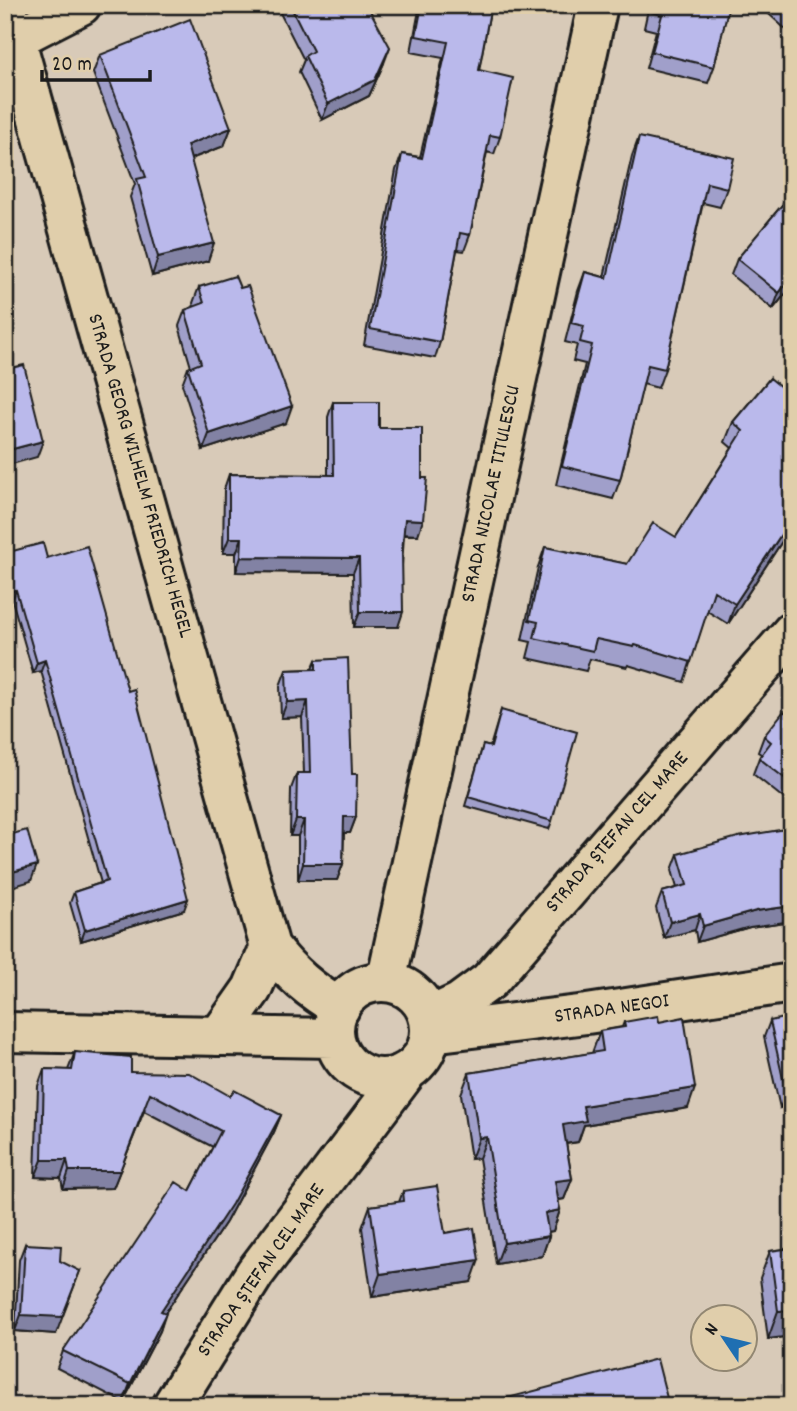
<svg xmlns="http://www.w3.org/2000/svg" width="797" height="1411" viewBox="0 0 797 1411" font-family="Dekko,sans-serif">
<style>
.lines{fill:none;stroke-linecap:round;stroke-linejoin:round}
.street-casing{stroke:#1c1c1c;stroke-width:44}
.secondary-casing{stroke:#1c1c1c;stroke-width:44}
.street{stroke:#e0ceab;stroke-width:38}
.secondary{stroke:#e0ceab;stroke-width:38}
.wall{fill:#a09fca;stroke:#1c1c1c;stroke-width:2}
.shaded-wall{fill:#8282a4;stroke:#1c1c1c;stroke-width:2}
.building{fill:#bab9eb;stroke:#1c1c1c;stroke-width:2}
.labels{text-anchor:middle;dominant-baseline:central;stroke-width:5;stroke-linejoin:round;paint-order:stroke}
.street-label{font-size:21px;fill:#1c1c1c;stroke:#e0ceab}
</style>
<rect width="100%" height="100%" fill="#d8cab8"/>
<filter id="ink" filterUnits="userSpaceOnUse"><feTurbulence type="fractalNoise" baseFrequency=".0143" numOctaves="2"/><feDisplacementMap in="SourceGraphic" scale="14" xChannelSelector="R" yChannelSelector="G"/><feConvolveMatrix kernelMatrix="1 2 1 2 8 2 1 2 1" color-interpolation-filters="sRGB"/></filter>
<g filter="url(#ink)">
<g class="lines">
<g class="street-casing">
<path id="street" d="M6 5 270 947C291 974 311 991 340 1008
M5 44 81 5
M386 982 598 5
M431 1033 587 1014 792 983
M219 1036 252 989 270 947"/>
</g>
<g class="secondary-casing">
<path id="secondary" d="M334 1030a48 48 0 1 1 96 0a48 48 0 1 1-96 0Z
M429 1017 459 1003 489 981 792 632
M5 1032 334 1038
M172 1406 255 1273 406 1073"/>
</g>
<use href="#street" class="street"/>
<use href="#secondary" class="secondary"/>
</g>
<path class="wall" d="M276 5H367L384 63 369 96 322 120 299 72 304 60Z
M420 5H491L479 70 500 137 494 154 487 152 470 235 464 251 457 250 440 342 435 358 364 345 396 170 402 154 420 157 443 58 411 52Z
M649 5H729L714 67 708 83 646 68 656 31 644 28Z
M759 5H792V35Z
M100 55 231 128 224 146 191 159 208 261 152 276 130 197 135 184 93 73Z
M639 137 727 188 720 207 703 203 665 369 658 388 643 384 620 480 613 499 556 485 585 364 573 361 577 345 565 342 578 291 585 272 604 277 632 156Z
M792 193V286L773 309 731 275 737 259Z
M199 287 286 423 203 450 182 384 188 368 191 367 179 326 185 310 194 307 193 303Z
M770 378 792 526 728 624 707 611 684 682 628 665 627 667 590 659 586 671 527 658 531 642 522 640 538 567 545 547 627 564 676 537 732 448 725 442 733 422Z
M333 402 379 428 418 535H404L398 627H354L353 573 236 572V553H223L224 489 229 474 328 475V417Z
M5 553 47 558 184 910 81 941 70 903 74 892 101 883 41 671 33 673 12 600 5 602Z
M316 660 352 774 356 817 350 833H344L343 864 337 880H298V836H290L291 789 297 773H304L302 717 281 718 280 686 286 670 312 669Z
M501 710 552 821 549 829 465 806 483 745 490 747Z
M792 718V805L753 774 759 758 761 754 758 752 764 736Z
M792 828V921L750 927 697 942 695 930 664 938 656 908 662 892 677 888 672 870 678 854Z
M770 1021 792 1105 780 1108 764 1037Z
M624 1022H659L688 1108 584 1125 578 1142 566 1144 572 1179 564 1199 558 1200 560 1210 553 1231 548 1232 549 1236 542 1256 496 1264 479 1158 471 1159 461 1094 469 1073 592 1053 600 1031 622 1027Z
M75 1052 131 1072 230 1096 281 1115 274 1132 226 1222 165 1313 160 1331 123 1402 57 1368 63 1351 190 1191 213 1147 144 1111 113 1188 63 1189 61 1178 35 1177 38 1086 44 1069 68 1070Z
M403 1191 445 1233 471 1282 372 1297 362 1228 370 1206 399 1202Z
M25 1244 56 1334 15 1331 19 1260Z
M792 1248V1336L768 1339 760 1278 770 1251Z"/>
<path class="shaded-wall" d="M390 47 384 63 369 96 322 120 328 104Z
M231 128 224 146 180 163 187 145Z
M10 233 5 247V235Z
M214 243 208 261 152 276 158 257Z
M792 277V286L773 309 779 293Z
M292 406 286 423 203 450 209 434Z
M43 441 37 457 5 466V451Z
M792 518V526L728 624 735 604Z
M405 519 423 520 418 535 400 534Z
M229 538H242L236 553H223Z
M241 557 359 558 353 573 236 572Z
M16 590 12 600 5 602 8 592Z
M360 612H403L398 627H354Z
M45 660 41 671 33 673 37 663Z
M308 701 302 717 281 718 287 702Z
M344 817H356L350 833H338Z
M296 820H304L298 836H290Z
M303 864H343L337 880H298Z
M37 865 31 881 5 889V874Z
M188 899 184 910 81 941 85 930Z
M792 906V921L750 927 697 942 703 926 756 911Z
M700 914 695 930 664 938 670 922Z
M695 1088 688 1108 584 1125 578 1142 556 1145 563 1125 583 1106Z
M792 1090V1105L780 1108 786 1092Z
M144 1111 113 1188 63 1189 69 1171Z
M281 1115 274 1132 226 1222 155 1328 161 1311Z
M487 1137 479 1158 471 1159 479 1138Z
M42 1160H67L61 1178 35 1177Z
M572 1179 564 1199 548 1202 555 1181Z
M560 1210 553 1231 538 1233 545 1213Z
M549 1236 542 1256 496 1264 504 1243Z
M479 1260 471 1282 372 1297 380 1274Z
M80 1271 56 1334 15 1331 21 1315Z
M792 1310V1336L768 1339 778 1311Z
M166 1313 160 1331 123 1402 130 1384Z"/>
<path class="building" d="M290 5H367L390 47 375 80 328 104 305 56 313 51Z
M422 5H491L479 70 513 78 500 137 490 135 470 235 460 233 440 342 370 329 402 154 422 158 448 42 416 36Z
M651 5H729L714 67 652 52 662 15 650 12Z
M190 19 231 128 187 145 214 243 158 257 137 179 146 177 100 55Z
M639 137 734 158 727 188 707 183 665 369 648 365 620 480 562 466 592 345 580 342 584 326 571 323 585 272 607 278Z
M792 193V277L779 293 737 259Z
M5 218 10 233 5 235Z
M235 276 240 288 248 286 292 406 209 434 188 368 201 363 185 310 204 303 199 287Z
M5 347 11 368 24 365 43 441 5 451Z
M770 378 792 396V471L787 477 792 479V518L735 604 714 591 691 662 635 645 634 647 596 639 593 651 534 638 538 622 529 620 545 547 627 564 653 523 676 537 743 431 733 422Z
M333 402H379V428H422V478H427L423 520 405 519 402 552 403 612H360L359 558 241 557 242 538H229V474L334 475Z
M43 543 47 558 87 546 128 691 134 689 188 899 85 930 74 892 107 881 45 660 37 663 16 590 8 592 5 580V553Z
M348 658 352 774H357L356 817H344L343 864H303L304 820H296L297 773H310L308 701 287 702 286 670 316 669V660Z
M501 710 577 732 552 821 468 797 483 745 491 747Z
M784 711 792 718V784L759 758 771 742 764 736Z
M792 828V906L756 911 703 926 700 914 670 922 662 892 687 885 678 854 738 837Z
M27 830 37 865 5 874V836Z
M658 1016 659 1022 684 1017 695 1088 583 1106 586 1121 563 1125 572 1179 555 1181 560 1210 545 1213 549 1236 504 1243 487 1137 479 1138 469 1073 603 1051 600 1031 625 1027 624 1022Z
M792 1016V1090L786 1092 770 1021Z
M75 1052 131 1057V1072L189 1073 230 1096 234 1090 281 1115 232 1204 161 1311 166 1313 130 1384 63 1351 176 1182 190 1191 221 1131 150 1093 120 1171H69L67 1160H42L44 1069 72 1070Z
M437 1186 445 1233 474 1228 479 1260 380 1274 370 1206 404 1201 403 1191Z
M25 1244 61 1246 60 1261 80 1271 62 1317 21 1315Z
M792 1248V1310L778 1311 770 1251Z
M657 1359 669 1406H477Z"/>
</g>
<g class="labels">
<g class="street-label">
<text transform="translate(139 476) rotate(74)">STRADA GEORG WILHELM FRIEDRICH HEGEL</text>
<text transform="translate(492 494) rotate(-78)">STRADA NICOLAE TITULESCU</text>
<text transform="translate(618 833) rotate(-49)">STRADA ȘTEFAN CEL MARE</text>
<text transform="translate(612 1010) rotate(-8)">STRADA NEGOI</text>
<text transform="translate(262 1271) rotate(-55)">STRADA ȘTEFAN CEL MARE</text>
</g>
</g>
<rect width="797" height="1411" fill="none" stroke="#e0ceab" stroke-width="28"/>
<rect x="14" y="14" width="769" height="1383" fill="none" stroke="#1c1c1c" stroke-width="2.5" filter="url(#ink)"/>
<g transform="translate(724 1338) rotate(305)"><circle r="33" fill="#e0ceab" stroke="#928772" stroke-width="2"/>
<path d="M0-5L12 26L0 18L-12 26Z" fill="#1f6fb2"/>
<text y="-10" font-size="19" font-weight="bold" text-anchor="middle" fill="#1c1c1c">N</text>
</g>
<path d="M42 70v10h108v-10" fill="none" stroke="#1c1c1c" stroke-width="3.5"/>
<text x="52" y="70" font-size="21" fill="#1c1c1c" stroke="#e0ceab" stroke-width="5" paint-order="stroke">20 m</text>
</svg>
